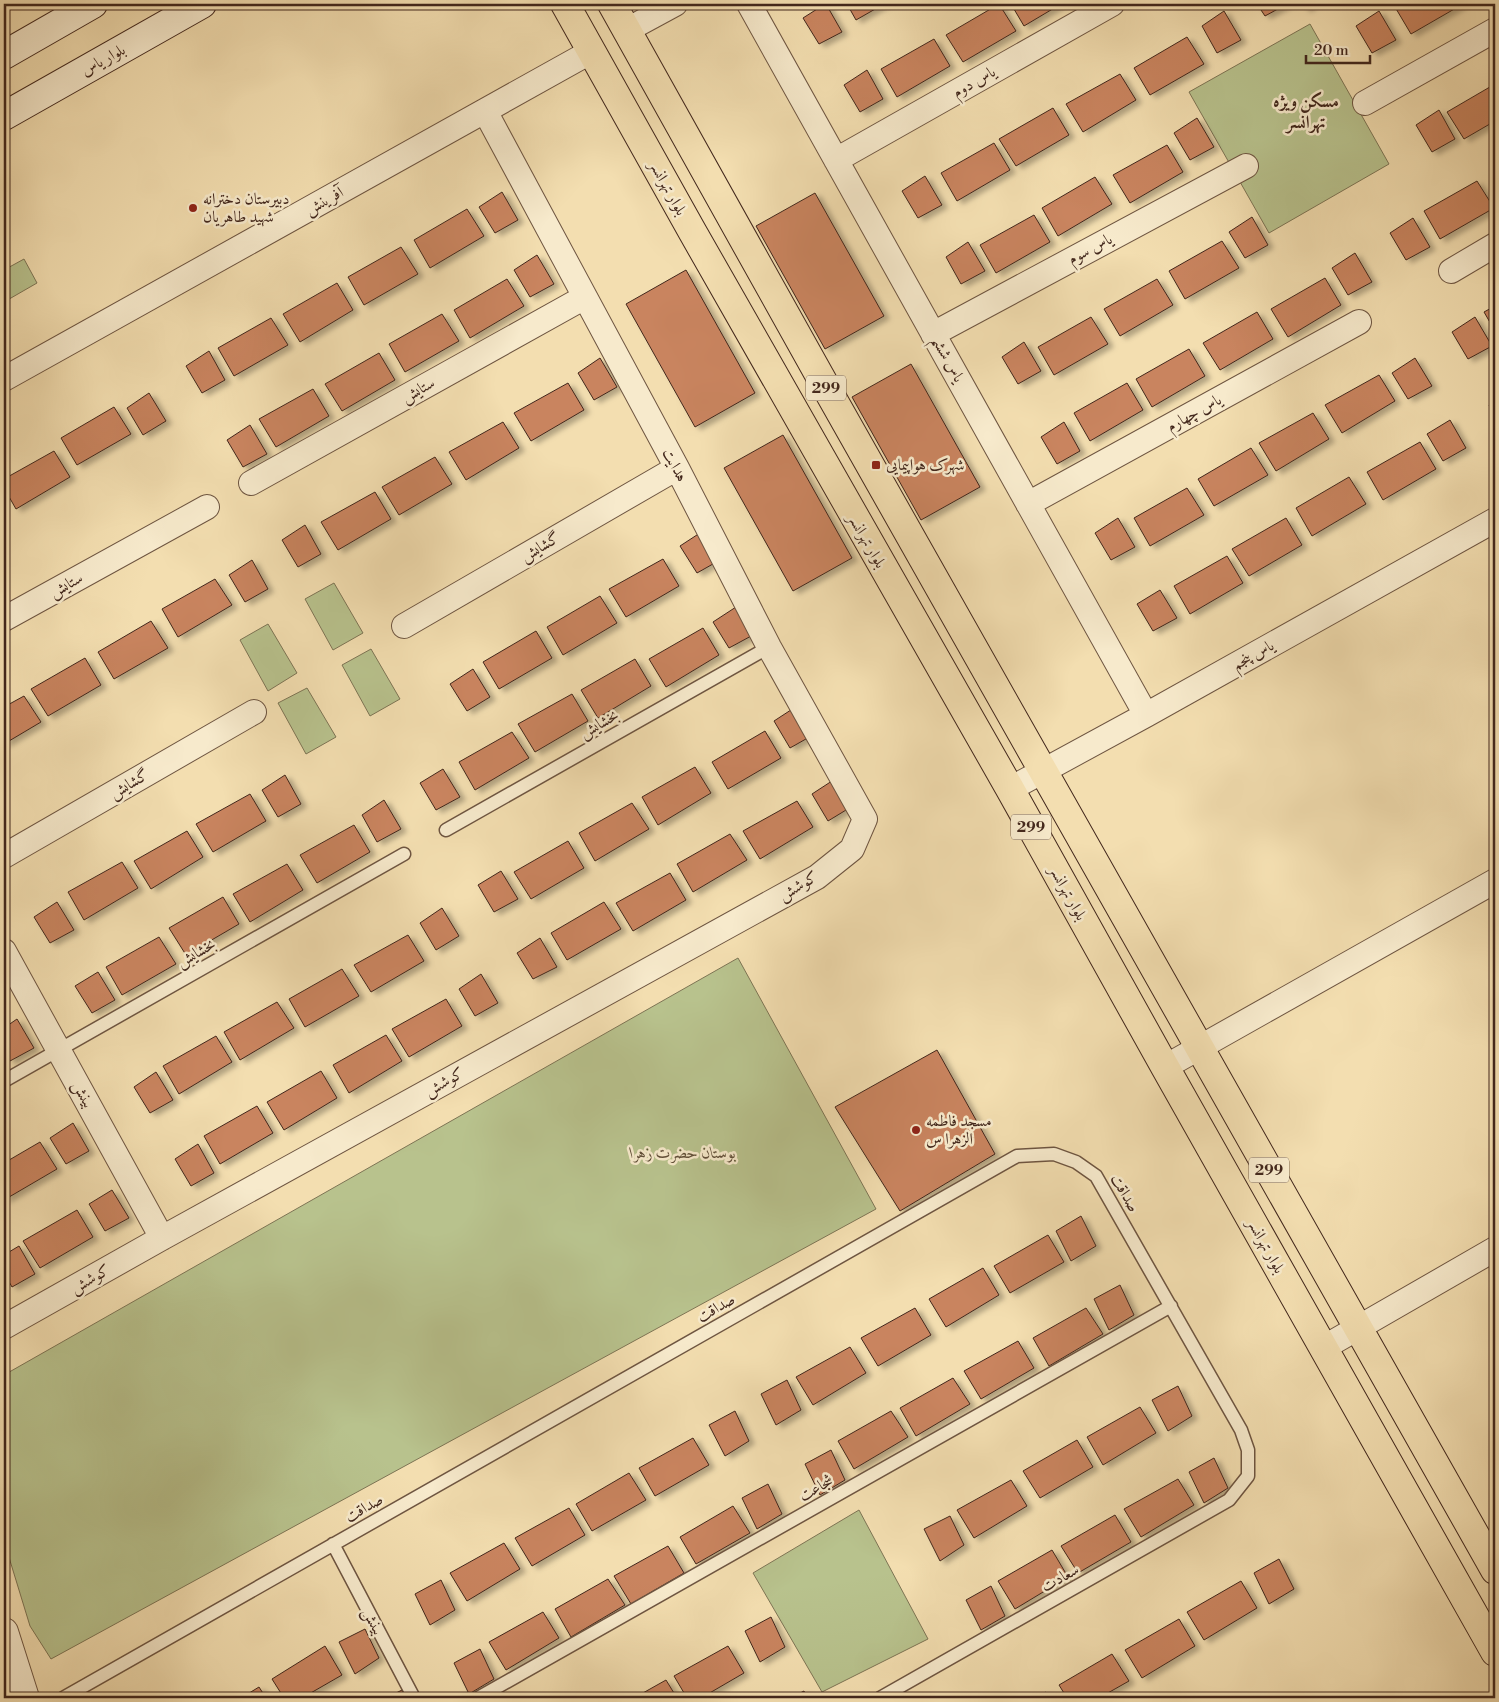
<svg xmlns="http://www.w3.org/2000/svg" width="1499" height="1702" viewBox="0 0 1499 1702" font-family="'Libre Bodoni',Amiri,serif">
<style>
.green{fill:#b8c28d;stroke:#7d7454}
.building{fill:#c9845e;stroke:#42271c;filter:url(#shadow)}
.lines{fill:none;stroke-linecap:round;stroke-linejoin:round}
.service-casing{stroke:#6e5541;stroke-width:15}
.minor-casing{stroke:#6e5541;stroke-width:26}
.tertiary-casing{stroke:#6e5541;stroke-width:30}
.secondary-casing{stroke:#42271c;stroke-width:30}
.primary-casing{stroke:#42271c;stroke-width:30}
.service{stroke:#f7eacc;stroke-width:12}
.minor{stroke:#f7eacc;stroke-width:24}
.tertiary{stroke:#f7eacc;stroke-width:28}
.secondary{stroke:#f7eacc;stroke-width:28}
.primary{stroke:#f3deb0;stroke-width:28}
.poi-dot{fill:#8f2418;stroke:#f7eacc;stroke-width:2}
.labels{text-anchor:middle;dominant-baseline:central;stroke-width:5;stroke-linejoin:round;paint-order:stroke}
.shield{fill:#f7eacc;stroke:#786251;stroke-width:1}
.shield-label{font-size:15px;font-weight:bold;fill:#42271c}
.street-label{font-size:16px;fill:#42271c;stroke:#f7eacc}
.poi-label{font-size:16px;fill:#42271c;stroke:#f7eacc;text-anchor:start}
.park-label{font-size:16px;font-style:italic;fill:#604e38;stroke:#f7eacc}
.neighbourhood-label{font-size:18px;font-weight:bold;fill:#42271c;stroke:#f7eacc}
</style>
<defs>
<filter id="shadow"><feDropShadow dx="5.5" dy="3" stdDeviation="2.5" flood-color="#0004"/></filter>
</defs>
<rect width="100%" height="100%" fill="#f3deb0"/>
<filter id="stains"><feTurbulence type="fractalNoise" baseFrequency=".004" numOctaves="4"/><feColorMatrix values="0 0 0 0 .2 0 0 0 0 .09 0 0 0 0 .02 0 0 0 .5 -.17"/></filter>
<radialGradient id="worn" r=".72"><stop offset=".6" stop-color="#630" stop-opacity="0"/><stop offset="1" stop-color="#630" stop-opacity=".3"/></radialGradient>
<path class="green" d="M1310 24 1389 164 1269 233 1189 92Z
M24 259 37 283 4 302V270Z
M334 583 363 633 333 650 305 599Z
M268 624 297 673 268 691 240 640Z
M371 649 400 699 370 716 342 665Z
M307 688 336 737 306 754 278 703Z
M738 958 876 1209 51 1659 30 1626 4 1541V1375Z
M859 1510 928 1639 822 1692 753 1573Z"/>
<path class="building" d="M825 4H826L842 32 819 44 803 18Z
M847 4H884L856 20Z
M999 4 1016 31 963 62 946 35Z
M1011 4H1061L1024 26Z
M1257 4H1287L1265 16Z
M1302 4H1313L1305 9Z
M1400 4H1463L1411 34 1395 7Z
M1224 11 1241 40 1217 53 1202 26Z
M1379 11 1396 40 1372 53 1356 26Z
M1187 37 1204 64 1150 95 1134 68Z
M934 39 950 66 897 97 881 69Z
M867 70 883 99 860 112 844 85Z
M1120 74 1136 100 1083 132 1066 104Z
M1495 84V121L1464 139 1447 112Z
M1053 108 1069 135 1016 166 999 139Z
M1439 110 1455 139 1432 152 1416 125Z
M1197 118 1214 147 1190 160 1174 133Z
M994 143 1010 170 957 201 941 173Z
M1167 145 1183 172 1130 203 1113 175Z
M1495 173V184L1490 175Z
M925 176 942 205 918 218 902 191Z
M1095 177 1112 204 1058 236 1042 208Z
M1477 181 1494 208 1440 239 1424 211Z
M502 192 518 220 495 233 479 207Z
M815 193 884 316 825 349 756 226Z
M467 209 484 236 430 268 414 240Z
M1034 215 1050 242 996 273 980 245Z
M1252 217 1268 245 1245 258 1229 232Z
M1413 218 1430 247 1406 260 1390 233Z
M1222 241 1239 268 1185 299 1169 271Z
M968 242 985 271 961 284 946 257Z
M401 247 418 274 364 305 348 277Z
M1355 253 1372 282 1348 295 1332 268Z
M537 255 554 284 530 297 514 270Z
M686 270 755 393 695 427 626 304Z
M1325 278 1341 305 1288 337 1271 309Z
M507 279 524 306 470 338 454 310Z
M1157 279 1173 305 1120 336 1104 309Z
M337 283 353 310 300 342 283 314Z
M1495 306V331L1484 312Z
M1257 312 1273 339 1220 370 1203 343Z
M442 314 459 341 405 372 389 344Z
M1091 317 1108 344 1054 375 1038 347Z
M1475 317 1492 346 1468 359 1452 332Z
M271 318 288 345 234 376 218 348Z
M1024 342 1041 371 1018 384 1002 357Z
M1189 349 1205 376 1152 407 1136 379Z
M209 351 225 380 202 393 186 366Z
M379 353 395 380 342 411 325 384Z
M600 358 617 387 594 400 578 373Z
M1415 358 1432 386 1408 399 1392 373Z
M911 364 980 487 921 520 852 397Z
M1379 375 1395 401 1342 433 1325 405Z
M568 383 584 410 531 441 514 413Z
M1127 383 1143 410 1090 441 1074 413Z
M313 389 329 416 276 447 259 419Z
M149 393 166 421 143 435 127 408Z
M1495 402V415L1489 405Z
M114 407 131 434 77 465 61 438Z
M1313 413 1329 439 1276 471 1259 443Z
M1450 420 1466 448 1443 461 1427 434Z
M503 422 519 448 466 480 449 452Z
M1064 422 1080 451 1057 464 1041 437Z
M250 425 267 454 243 467 227 440Z
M783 435 852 558 793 591 724 468Z
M1420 442 1436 469 1383 500 1367 472Z
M1251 448 1268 475 1214 506 1198 479Z
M54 451 70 477 16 509 4 488V479Z
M435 457 452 484 399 515 382 487Z
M1349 477 1366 504 1312 536 1296 508Z
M1187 488 1204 515 1150 546 1134 518Z
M375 492 391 519 338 550 321 522Z
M1118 518 1135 547 1111 560 1095 533Z
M1286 518 1302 545 1249 576 1232 549Z
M305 525 321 554 298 567 282 540Z
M703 531 720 560 697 573 680 546Z
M1227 556 1243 583 1190 614 1174 586Z
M663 559 679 586 626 617 609 589Z
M252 560 268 589 245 602 229 575Z
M215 579 232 605 178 637 162 609Z
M1160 590 1177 618 1153 631 1137 604Z
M600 596 617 623 563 655 547 627Z
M736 607 753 635 729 648 713 622Z
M151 621 168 648 114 679 98 652Z
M703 628 719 655 666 687 649 659Z
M536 631 552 658 499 689 483 662Z
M85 658 101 685 48 716 31 689Z
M635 659 651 686 598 718 581 690Z
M473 669 490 697 467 711 450 684Z
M572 694 588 721 535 752 518 724Z
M24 696 41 722 4 744V707Z
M797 706 813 735 790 748 774 721Z
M765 731 781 758 728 789 712 762Z
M512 732 529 758 475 790 459 762Z
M695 767 711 793 658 825 642 797Z
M443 769 460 797 436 810 420 783Z
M285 775 301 804 278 817 262 790Z
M835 779 851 807 828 821 812 794Z
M250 794 266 821 213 852 196 824Z
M384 800 401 829 377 842 362 815Z
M797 801 813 827 760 859 743 831Z
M632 803 649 829 595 861 579 833Z
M354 825 370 852 317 883 300 855Z
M187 831 203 857 151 889 134 861Z
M730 834 747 860 693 892 677 864Z
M568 841 584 868 531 899 514 872Z
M122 862 138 888 84 920 68 892Z
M287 864 303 890 250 922 233 894Z
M501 871 518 899 494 912 478 885Z
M670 873 686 900 633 931 616 903Z
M223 897 239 924 186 955 169 928Z
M57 902 74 930 50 943 34 917Z
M604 902 621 929 567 960 551 933Z
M442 908 459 936 436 950 420 923Z
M408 935 424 961 371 992 354 965Z
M159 937 176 964 122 995 106 967Z
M540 938 557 967 533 979 517 953Z
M342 969 359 996 305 1027 289 999Z
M98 972 115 1000 92 1013 75 986Z
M481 974 498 1003 475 1016 459 989Z
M446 999 462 1026 409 1057 392 1029Z
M277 1002 294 1028 240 1060 224 1032Z
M17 1019 34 1048 10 1061 4 1050V1028Z
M386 1035 402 1061 349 1093 333 1065Z
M216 1036 232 1062 179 1094 163 1066Z
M937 1050 995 1154 900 1211 835 1107Z
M321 1071 337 1098 284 1130 267 1102Z
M156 1072 173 1100 150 1113 134 1087Z
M257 1106 273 1133 220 1164 204 1136Z
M73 1123 89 1151 66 1164 50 1138Z
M40 1142 57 1169 4 1200V1163Z
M198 1144 214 1173 191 1186 175 1159Z
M112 1190 129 1218 105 1231 89 1204Z
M77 1210 93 1237 40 1268 23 1241Z
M1081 1216 1096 1246 1071 1261 1056 1231Z
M1048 1235 1064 1262 1010 1293 994 1266Z
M19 1246 35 1274 12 1287 4 1273V1255Z
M983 1268 999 1295 946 1327 929 1299Z
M1120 1285 1134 1315 1109 1330 1094 1299Z
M915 1308 931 1335 878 1366 861 1338Z
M1086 1308 1103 1334 1049 1366 1033 1338Z
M1018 1341 1034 1368 981 1399 964 1371Z
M850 1347 866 1373 813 1405 796 1377Z
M953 1378 970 1404 916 1436 900 1408Z
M787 1380 801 1410 776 1425 761 1394Z
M1178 1386 1192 1416 1168 1431 1152 1400Z
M1140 1407 1156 1433 1103 1465 1087 1437Z
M735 1411 749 1441 725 1456 709 1425Z
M891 1411 908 1437 854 1469 838 1441Z
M693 1438 709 1465 655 1496 639 1468Z
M1077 1440 1093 1467 1040 1498 1023 1471Z
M831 1450 845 1480 820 1495 805 1464Z
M1214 1458 1228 1488 1204 1503 1189 1472Z
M629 1473 646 1500 592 1531 576 1504Z
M1178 1479 1194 1505 1141 1537 1124 1509Z
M1011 1480 1027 1506 974 1538 957 1510Z
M768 1484 782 1514 757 1529 742 1498Z
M733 1506 750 1533 696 1564 680 1537Z
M569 1508 585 1535 532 1566 515 1538Z
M1115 1515 1131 1542 1078 1573 1061 1546Z
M950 1516 964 1545 940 1561 924 1529Z
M504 1543 520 1569 467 1601 450 1573Z
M668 1546 684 1573 631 1604 614 1576Z
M1052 1550 1068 1577 1015 1609 998 1581Z
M1279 1559 1294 1589 1269 1604 1254 1573Z
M608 1579 625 1605 571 1637 555 1609Z
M441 1580 455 1610 430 1625 415 1594Z
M1241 1581 1257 1608 1204 1640 1187 1612Z
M991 1586 1005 1616 981 1630 966 1600Z
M543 1612 559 1638 506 1670 489 1642Z
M771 1617 785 1647 760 1662 745 1631Z
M1179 1619 1195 1646 1142 1678 1125 1650Z
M365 1629 379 1658 355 1674 339 1642Z
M325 1646 342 1675 302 1698H284L272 1679Z
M728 1646 744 1673 701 1698H687L674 1676Z
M480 1649 494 1679 469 1694 454 1663Z
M1112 1654 1129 1681 1099 1698H1067L1059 1685Z
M666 1680 677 1698H634Z
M259 1687 266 1698H241Z
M402 1690 406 1698H386Z
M804 1691 807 1698H790Z
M1046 1692 1050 1698H1036Z"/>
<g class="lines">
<g class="service-casing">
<path id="service" d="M446 830 769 647
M4 1081 404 854
M333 1544 414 1698
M63 1698 1017 1156 1054 1154 1076 1162 1096 1176 1241 1430 1248 1450V1476L1229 1500 880 1698
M478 1698 1171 1306"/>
</g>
<g class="minor-casing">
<path id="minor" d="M749 4 1146 715
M627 30 675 4
M1365 103 1495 30
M836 160 1112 4
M1451 271 1495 245
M933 334 1246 166
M4 379 592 51
M251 483 585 297
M1028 504 1359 322
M4 619 207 507
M404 626 677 468
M1010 789 1146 715 1495 520
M4 856 254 712
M4 951 162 1238
M1165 1067 1495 881
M4 1327 162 1238 817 877 852 849 865 819 769 647 677 468 485 111
M1323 1348 1495 1249"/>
</g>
<g class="tertiary-casing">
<path id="tertiary" d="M4 1632 25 1698"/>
</g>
<g class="secondary-casing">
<path id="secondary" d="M4 55 93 4
M4 116 202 4"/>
</g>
<g class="primary-casing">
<path id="primary" d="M565 4 692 231 1010 789 1165 1067 1495 1652
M612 4C903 528 1200 1049 1495 1570"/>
</g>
<use href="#service" class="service"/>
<use href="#minor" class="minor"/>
<use href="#tertiary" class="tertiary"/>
<use href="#secondary" class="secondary"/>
<use href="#primary" class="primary"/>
</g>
<g class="poi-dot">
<circle cx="193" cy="208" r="5"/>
<rect x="871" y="460" width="10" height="10" rx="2.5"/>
<circle cx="916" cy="1130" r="5"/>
</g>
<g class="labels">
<g class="shield">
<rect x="806" y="375.5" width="40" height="25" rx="4"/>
<rect x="1011" y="814.5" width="40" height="25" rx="4"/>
<rect x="1249" y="1157.5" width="40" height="25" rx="4"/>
</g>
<g class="shield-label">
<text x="826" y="388">299</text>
<text x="1031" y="827">299</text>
<text x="1269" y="1170">299</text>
</g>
<g class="street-label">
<text transform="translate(103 60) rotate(-29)">بلوار یاس</text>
<text transform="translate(974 82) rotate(-30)">یاس دوم</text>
<text transform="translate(668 188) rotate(61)">بلوار تهرانسر</text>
<text transform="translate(324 201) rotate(-29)">آفرینش</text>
<text transform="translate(1090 249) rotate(-28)">یاس سوم</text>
<text transform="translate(948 359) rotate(61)">یاس ششم</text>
<text transform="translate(418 390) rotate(-29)">ستایش</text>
<text transform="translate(1194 413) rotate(-29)">یاس چهارم</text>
<text transform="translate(675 465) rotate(62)">هدایت</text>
<text transform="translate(867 541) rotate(60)">بلوار تهرانسر</text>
<text transform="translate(540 547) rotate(-30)">گشایش</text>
<text transform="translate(66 585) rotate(-29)">ستایش</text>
<text transform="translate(1253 655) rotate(-29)">یاس پنجم</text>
<text transform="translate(599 724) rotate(-30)">بخشایش</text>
<text transform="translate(129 784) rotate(-30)">گشایش</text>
<text transform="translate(798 886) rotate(-30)">کوشش</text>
<text transform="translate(1068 893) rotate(61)">بلوار تهرانسر</text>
<text transform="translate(196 953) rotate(-30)">بخشایش</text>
<text transform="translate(444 1082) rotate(-29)">کوشش</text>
<text transform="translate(83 1094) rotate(61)">بینش</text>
<text transform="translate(1125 1193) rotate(60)">صداقت</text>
<text transform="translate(1266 1246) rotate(61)">بلوار تهرانسر</text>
<text transform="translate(90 1279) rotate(-29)">کوشش</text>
<text transform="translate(716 1308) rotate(-30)">صداقت</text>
<text transform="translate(816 1488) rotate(-29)">شجاعت</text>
<text transform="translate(364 1508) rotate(-30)">صداقت</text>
<text transform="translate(1060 1578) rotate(-30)">سعادت</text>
<text transform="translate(373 1621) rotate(62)">بینش</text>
</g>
<g class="poi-label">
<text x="203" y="199">دبیرستان دخترانه<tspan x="203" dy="18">شهید طاهریان</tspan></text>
<text x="886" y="465">شهرک هواپیمایی</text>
<text x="926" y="1121">مسجد فاطمه<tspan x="926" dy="18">الزهرا س</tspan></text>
</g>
<g class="park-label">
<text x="683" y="1153">بوستان حضرت زهرا</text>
</g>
<g class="neighbourhood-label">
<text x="1306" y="101">مسکن ویژه<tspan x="1306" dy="21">تهرانسر</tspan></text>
</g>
</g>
<rect width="1499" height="1702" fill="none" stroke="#f3deb0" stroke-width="20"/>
<rect x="5" y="5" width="1489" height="1692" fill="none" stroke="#42271c" stroke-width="2.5"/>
<rect x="10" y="10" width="1479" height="1682" fill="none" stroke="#42271c"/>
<path d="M1306 55v8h64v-8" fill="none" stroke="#42271c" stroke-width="2.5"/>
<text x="1314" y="55" font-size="15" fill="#42271c" stroke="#f7eacc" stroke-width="4" paint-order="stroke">20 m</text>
<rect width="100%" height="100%" filter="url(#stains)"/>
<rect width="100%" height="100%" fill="url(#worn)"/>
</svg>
